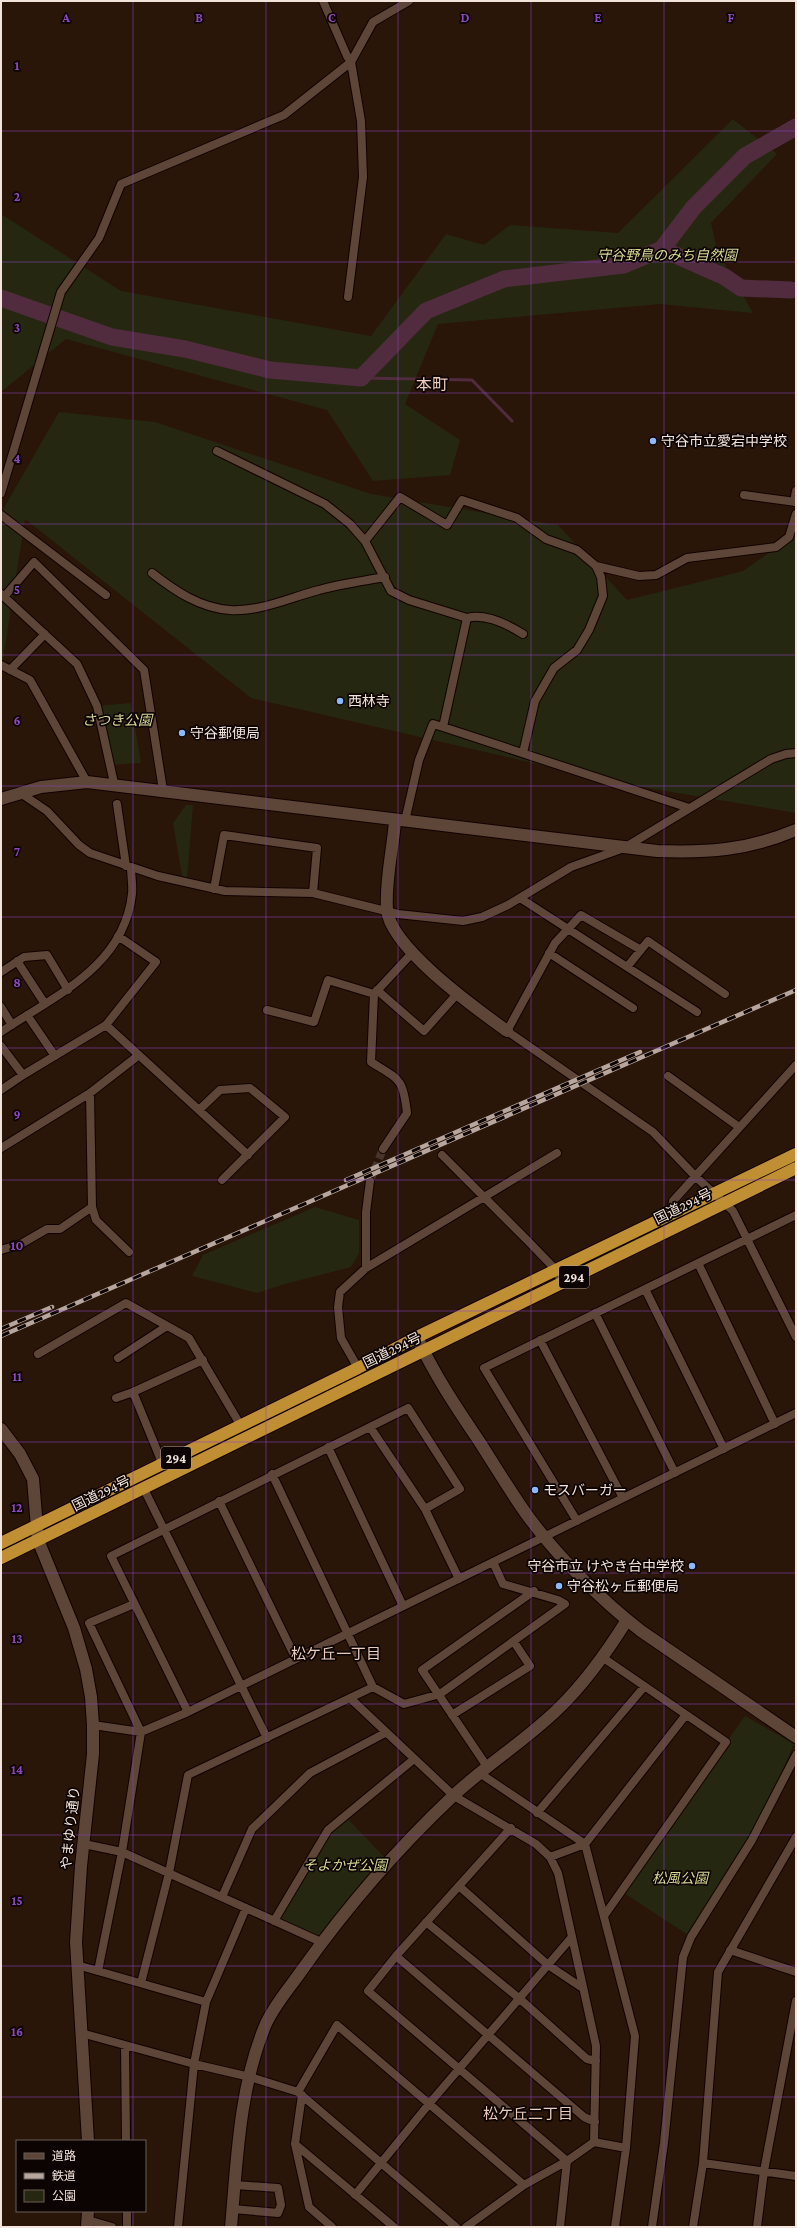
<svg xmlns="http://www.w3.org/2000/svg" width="797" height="2228" viewBox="0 0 797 2228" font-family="'Crimson Pro','Noto Sans JP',serif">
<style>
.green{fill:#262710}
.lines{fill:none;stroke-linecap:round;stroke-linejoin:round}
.stream{stroke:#502c3e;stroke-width:3}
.river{stroke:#502c3e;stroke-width:17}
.street-tunnel{stroke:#483428;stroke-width:8;stroke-dasharray:8 4;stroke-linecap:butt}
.street-casing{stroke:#110200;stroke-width:10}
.secondary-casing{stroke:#110200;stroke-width:14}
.highway-casing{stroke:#110200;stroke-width:14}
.street{stroke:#5d4537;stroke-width:8}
.secondary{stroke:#5d4537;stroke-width:12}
.highway{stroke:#c08f34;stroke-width:12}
.rail-casing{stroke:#b6a69d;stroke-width:4.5}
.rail{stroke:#0c0402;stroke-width:3;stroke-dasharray:9;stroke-linecap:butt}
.grid{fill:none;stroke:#8d47c3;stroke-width:1;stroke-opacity:0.55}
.poi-dot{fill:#8db9fc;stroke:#0c0402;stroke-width:1.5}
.labels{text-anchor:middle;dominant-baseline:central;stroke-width:3.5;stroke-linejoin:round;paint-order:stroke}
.shield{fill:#0c0402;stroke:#ada09a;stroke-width:1}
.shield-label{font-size:13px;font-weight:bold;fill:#f2e3db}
.park-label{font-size:14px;font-style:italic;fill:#d6d994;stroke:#0c0402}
.poi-label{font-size:14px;fill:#f2e3db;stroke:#0c0402;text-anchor:start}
.street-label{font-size:14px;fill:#f2e3db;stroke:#0c0402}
.neighbourhood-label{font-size:15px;fill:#eaccbc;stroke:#0c0402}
.quarter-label{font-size:16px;fill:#eaccbc;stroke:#0c0402}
.grid-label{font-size:13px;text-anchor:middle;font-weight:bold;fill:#8d47c3;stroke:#0c0402;stroke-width:3.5;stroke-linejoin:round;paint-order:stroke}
</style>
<rect width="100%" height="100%" fill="#2a1509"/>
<path class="green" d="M733 119 777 154 711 223 717 250 753 313 660 304 438 324 405 404 460 440 450 475 373 481 327 410 66 339 1 392V214L121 291 371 336 446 234 484 245 510 225 618 233Z
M59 412 155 422 371 494 558 525 627 600 743 571 796 534V813L624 784 251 698 25 519 1 673V513Z
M131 703 141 763 110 765 97 706Z
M186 805H193L187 878 182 876 173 823Z
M315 1207 359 1220V1253L351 1267 285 1284 257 1293 192 1276 203 1255Z
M745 1716 794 1744 752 1840 691 1937 621 1891Z
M345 1816 389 1862 321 1942 274 1921 328 1830Z"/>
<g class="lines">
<path class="stream" d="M361 378 472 380 512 421"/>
<path class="river" d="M662 249 725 277 741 288 791 290
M1 298 112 337 185 349 270 370 361 378 426 311 504 279 624 265 662 249 693 208 745 156 796 127"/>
<path class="street-tunnel" d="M370 1181 383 1149"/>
<g class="street-casing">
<path id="street" d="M323 1 347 56 351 62 361 121 363 177 348 297
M217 451 325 504 350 524 365 541 391 591 409 600 467 618 443 727 433 724 419 760 405 821
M1 493 61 292 99 238 121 184 284 115 351 62 373 22 409 1
M744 495 796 502
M794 502 796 491
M1 515 106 595
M365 541 400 497 447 525 462 500 517 518 546 539 577 550 596 566 601 577 603 596 589 630 577 650 554 668 535 701 523 753
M596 566 639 576 656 575 687 558 776 547 789 537 796 514
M152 573C175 591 200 608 230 610 260 612 291 597 319 590 340 584 363 581 385 577
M1 594 77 664 97 706 114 783
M4 597 34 562 144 670 163 790
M467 618C485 613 507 624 523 634
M1 665 30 680 87 782
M10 670 45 634
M443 727 689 808
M19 792 47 811 79 845 90 853 158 876 225 891 313 893 398 914 463 921 482 917 508 905 571 867 624 848 771 759 786 754 796 753
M117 804 126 866
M214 889 224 835 317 848 313 893
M520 898 697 1012
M641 950 581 915 555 943 507 1031 653 1132 696 1177 733 1211 796 1337
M549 953 633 1008
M17 961 45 1004
M627 967 648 941 725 994
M1 972 24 957 47 955 68 990
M377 990 424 1031 457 994
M374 994 371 1062C400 1080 403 1078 407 1113L383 1149
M1 1007 12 1025
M267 1010 314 1022 328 980 374 994 413 952
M27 1015 55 1056
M106 1025 248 1155
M1 1032C54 996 124 967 132 894 133 886 131 876 131 867
M1 1046 23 1075 106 1025 156 962 118 936
M668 1076 739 1127
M1 1090 23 1075
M90 1093 92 1207 96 1220 129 1252
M199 1110 220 1090 250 1088 285 1117 222 1180
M1 1148 90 1093 139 1055
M442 1155 528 1241 556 1270 562 1283
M671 1214 673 1201 796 1065
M1 1250 21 1244 47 1229H60L92 1207
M698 1263 775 1424
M366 1268V1212L370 1181
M645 1289 724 1449
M595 1313 675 1473
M540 1340 623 1498
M38 1354 126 1303 189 1338 241 1426
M118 1358 167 1326
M358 1368 341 1338 338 1307 340 1292 366 1268 557 1153
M116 1398 133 1392
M370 1427 425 1509 459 1579
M328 1447 403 1606
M163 1465 133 1392 203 1360
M272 1474 373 1687 404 1704 440 1694 565 1604 558 1600 503 1584 493 1562
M144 1489 267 1738
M219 1501 296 1659
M577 1521 484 1368 796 1215
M602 1657 726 1742 604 1916
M350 1698 454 1796 536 1844 550 1857 558 1873 596 2046 594 2142
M188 1712 111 1556 408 1408 460 1489 425 1509
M452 1715 530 1666 514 1642
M93 1725 141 1732 188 1712 796 1413
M488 1768 422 1670 534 1591
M481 1774 585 1844 635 2036 626 2148 615 2227
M537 1813 644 1687
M511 1828 396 1956 368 1991 567 2161 560 2227
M84 1844 122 1852 321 1942
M550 1857 585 1844 685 1716
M459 1886 548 1965 581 1987
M222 1897 252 1829 310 1773 385 1733
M274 1921 328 1830 414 1759
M426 1922 520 1999 587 2059 596 2061
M730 1950 796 1972
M396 1956 584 2117 595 2122
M77 1965 206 2002
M98 1971 122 1852 141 1732 89 1623 134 1604
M141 1983 169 1873 188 1775 373 1687
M81 2033 194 2064 250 2077 298 2092 456 2227
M125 2045 126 2141
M298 2092 337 2025 524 2185
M302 2095 295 2144 309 2207 332 2227
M295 2144 394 2227
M703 2163 796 2176
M355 2195 429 2104 571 1938
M233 2209 278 2213 281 2205 278 2188 235 2185
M127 2211V2227
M88 2220 112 2227
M178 2227 194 2064 206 2002 246 1908
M466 2227 524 2185 567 2161 594 2142 626 2148
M652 2227 664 2143 683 1957 691 1937 752 1840 796 1755
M693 2227 703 2163 718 1972 796 1837
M757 2227 764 2171 796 2001"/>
</g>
<g class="secondary-casing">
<path id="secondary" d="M1 799 41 787 87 782 657 851C708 853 748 850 796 830
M395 821C393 849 385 880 387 909 389 947 478 1010 507 1031
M417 1337C434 1374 456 1407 479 1441 495 1466 510 1491 527 1515 557 1556 601 1600 641 1631L796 1737
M1 1429 20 1454 33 1479 38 1540 74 1628 86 1669 91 1697 93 1725V1754L81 1866 76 1942 88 2141
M87 2227 88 2211
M231 2227C237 2161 239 2089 265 2026 274 2005 289 1989 302 1970 346 1908 398 1848 453 1796 486 1765 525 1741 558 1709 585 1683 607 1652 627 1620"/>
</g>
<g class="highway-casing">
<path id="highway" d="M1 1543 358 1368 417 1337 796 1154
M1 1558 796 1168"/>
</g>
<use href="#street" class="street"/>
<use href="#secondary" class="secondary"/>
<use href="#highway" class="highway"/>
<g class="rail-casing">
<path id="rail" d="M346 1180 640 1052
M1 1329 52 1307
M1 1336 796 990"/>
</g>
<use href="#rail" class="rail"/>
</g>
<path class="grid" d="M133 1V2141M266 1V2227M398 1V2227M531 1V2227M664 1V2227M1 131H796M1 262H796M1 393H796M1 524H796M1 655H796M1 786H796M1 917H796M1 1048H796M1 1180H796M1 1311H796M1 1442H796M1 1573H796M1 1704H796M1 1835H796M1 1966H796M1 2097H796M133 2211V2227"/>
<g class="poi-dot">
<circle cx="653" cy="441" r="4"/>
<circle cx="340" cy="701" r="4"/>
<circle cx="182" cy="733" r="4"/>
<circle cx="535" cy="1490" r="4"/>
<circle cx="692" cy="1566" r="4"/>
<circle cx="559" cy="1586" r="4"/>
</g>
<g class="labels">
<g class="shield">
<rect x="559" y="1266" width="30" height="22" rx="3"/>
<rect x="161" y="1447" width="30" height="22" rx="3"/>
</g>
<g class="shield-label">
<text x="574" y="1277">294</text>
<text x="176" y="1458">294</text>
</g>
<g class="park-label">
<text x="667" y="255">守谷野鳥のみち自然園</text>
<text x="117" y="720">さつき公園</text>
<text x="345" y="1865">そよかぜ公園</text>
<text x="680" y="1878">松風公園</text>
</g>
<g class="poi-label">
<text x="661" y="441">守谷市立愛宕中学校</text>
<text x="348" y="701">西林寺</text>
<text x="190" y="733">守谷郵便局</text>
<text x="543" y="1490">モスバーガー</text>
<text x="684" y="1566" text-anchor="end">守谷市立 けやき台中学校</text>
<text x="567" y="1586">守谷松ヶ丘郵便局</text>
</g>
<g class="street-label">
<text transform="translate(683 1206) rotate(-26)">国道294号</text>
<text transform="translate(392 1350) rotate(-26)">国道294号</text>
<text transform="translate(101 1493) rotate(-26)">国道294号</text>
<text transform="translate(70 1828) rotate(-84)">やまゆり通り</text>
</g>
<g class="neighbourhood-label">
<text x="336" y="1654">松ケ丘一丁目</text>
<text x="528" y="2114">松ケ丘二丁目</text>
</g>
<g class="quarter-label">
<text x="432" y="384">本町</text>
</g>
</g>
<g class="grid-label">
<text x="66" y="22">A</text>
<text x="199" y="22">B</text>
<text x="332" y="22">C</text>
<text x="465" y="22">D</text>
<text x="598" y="22">E</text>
<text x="731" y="22">F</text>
<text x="17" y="70">1</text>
<text x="17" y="201">2</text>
<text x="17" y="332">3</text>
<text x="17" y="463">4</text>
<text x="17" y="594">5</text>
<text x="17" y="725">6</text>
<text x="17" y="856">7</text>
<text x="17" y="987">8</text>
<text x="17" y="1119">9</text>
<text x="17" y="1250">10</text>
<text x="17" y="1381">11</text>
<text x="17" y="1512">12</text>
<text x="17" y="1643">13</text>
<text x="17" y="1774">14</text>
<text x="17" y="1905">15</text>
<text x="17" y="2036">16</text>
</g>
<rect width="797" height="2228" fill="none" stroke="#f2e3db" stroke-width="4"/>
<rect x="16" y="2140" width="130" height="72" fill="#0c0402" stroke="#685d59"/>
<rect x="24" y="2153" width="20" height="6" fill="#5d4537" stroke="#685d59"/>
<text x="52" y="2160" font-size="12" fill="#f2e3db">道路</text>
<rect x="24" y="2173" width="20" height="6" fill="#b6a69d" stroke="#685d59"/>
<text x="52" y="2180" font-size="12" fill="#f2e3db">鉄道</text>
<rect x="24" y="2190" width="20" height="12" fill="#262710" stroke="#685d59"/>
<text x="52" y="2200" font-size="12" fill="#f2e3db">公園</text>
</svg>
